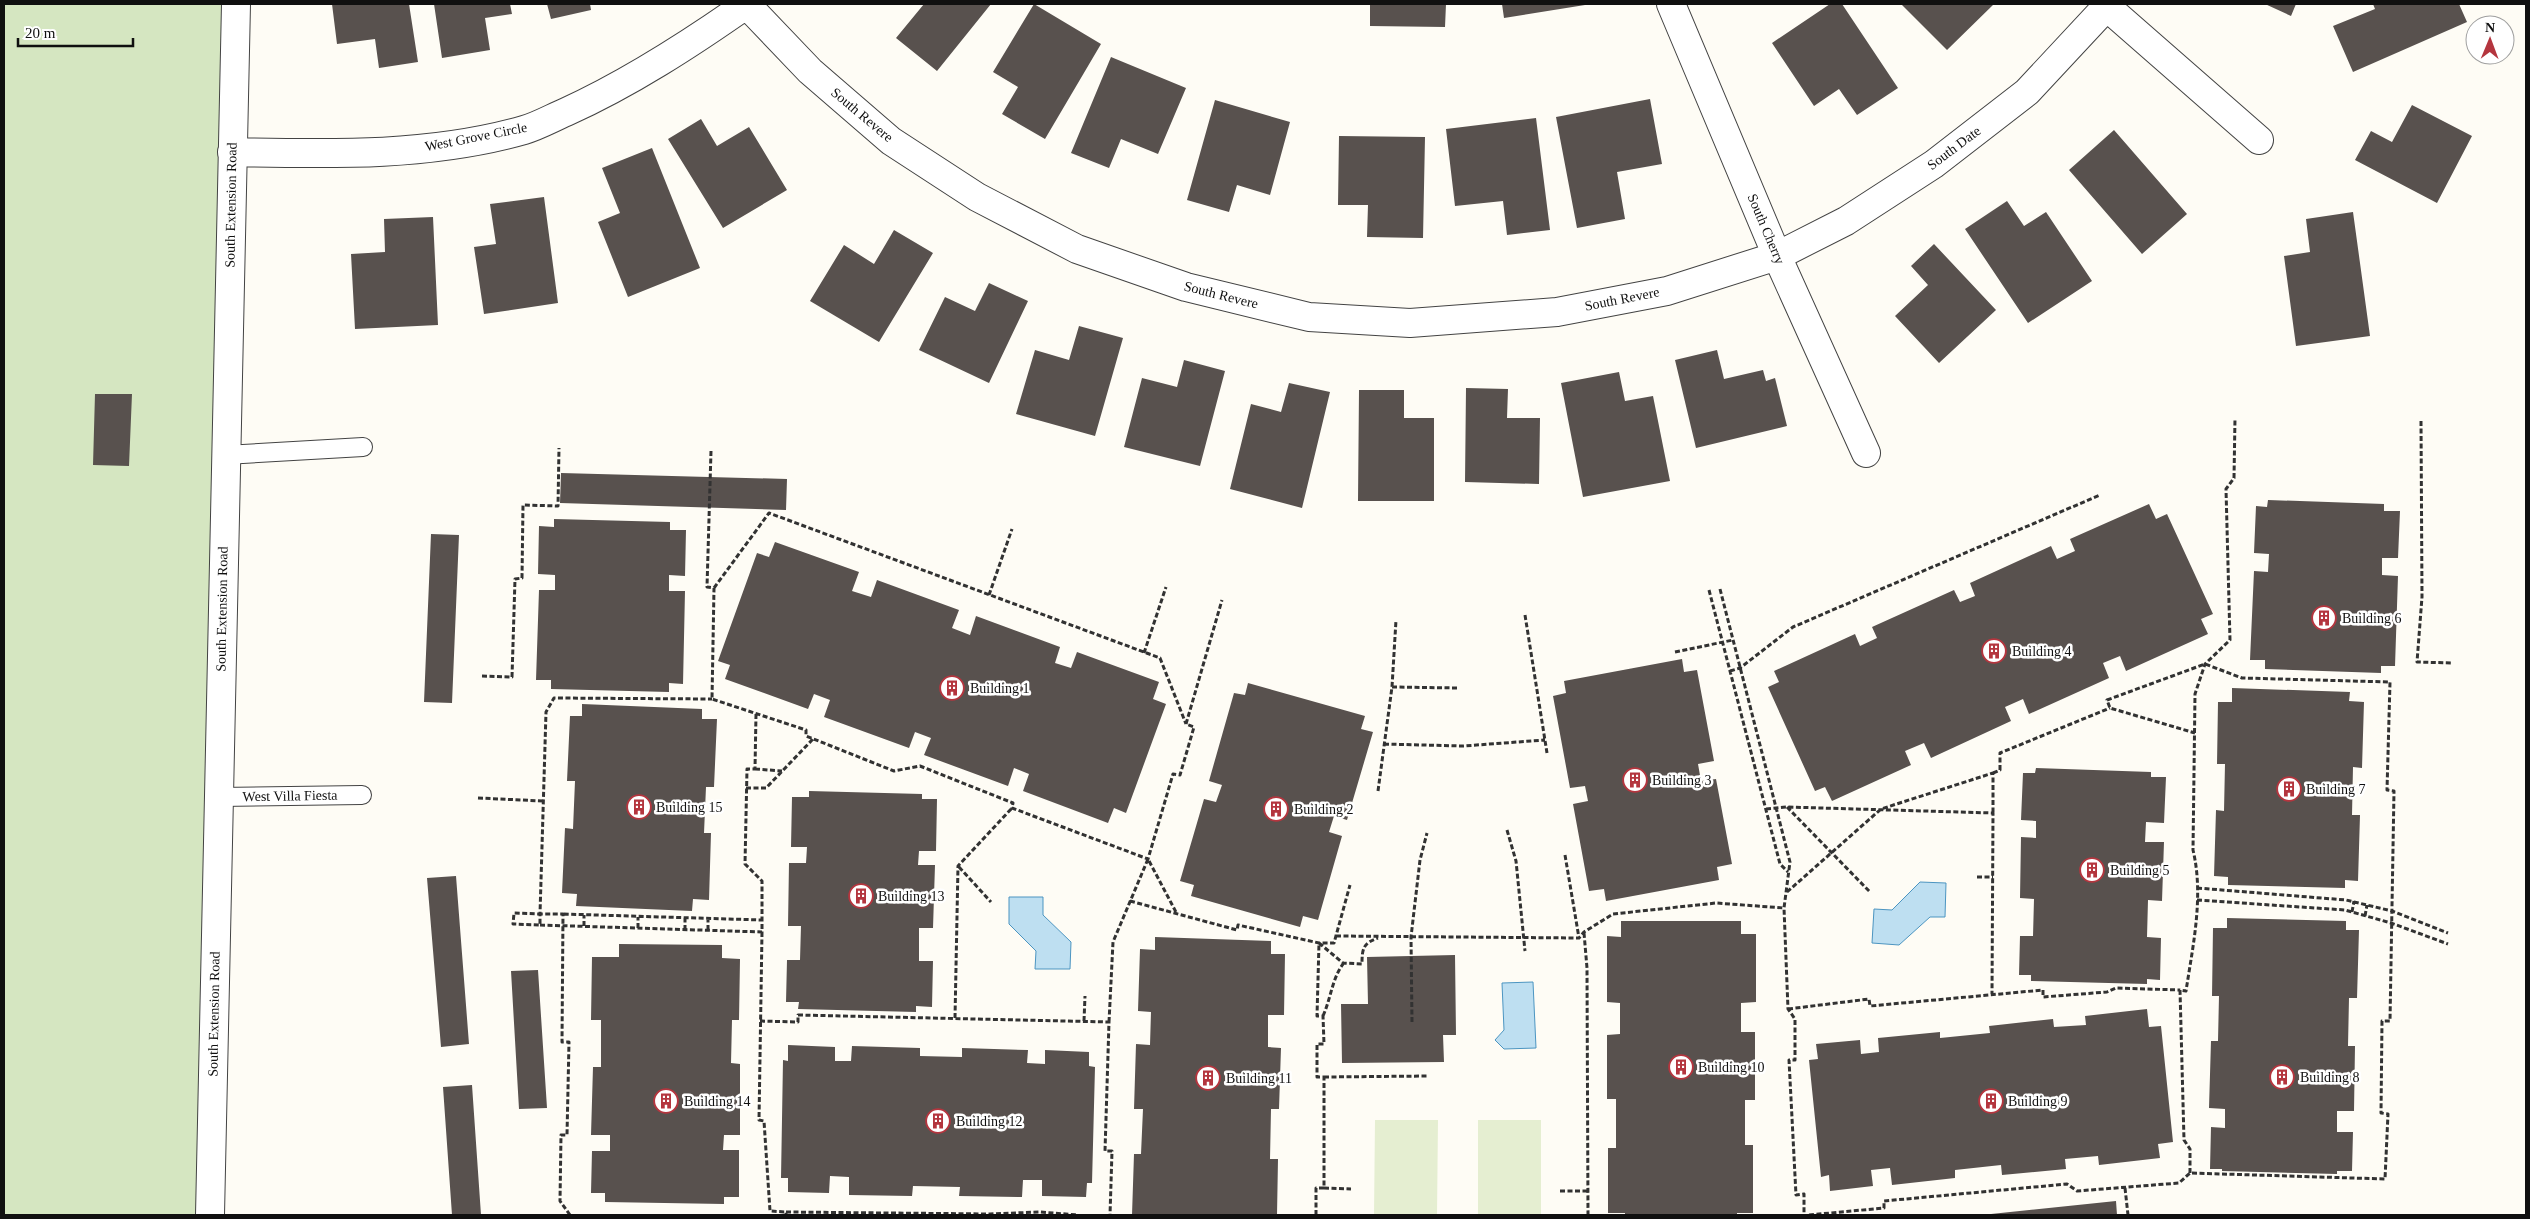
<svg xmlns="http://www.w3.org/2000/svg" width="2530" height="1219" viewBox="0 0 2530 1219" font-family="Georgia,serif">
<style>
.green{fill:#d5e6c1}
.pitch{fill:#e5eed1}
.water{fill:#bedff1;stroke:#4c95c1}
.building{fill:#58514e}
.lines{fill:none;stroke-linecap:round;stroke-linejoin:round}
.service-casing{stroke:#434343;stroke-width:20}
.minor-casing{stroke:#434343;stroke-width:30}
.tertiary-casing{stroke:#434343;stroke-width:30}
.path{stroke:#323232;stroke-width:3;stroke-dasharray:5 2.5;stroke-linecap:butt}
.service{stroke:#fff;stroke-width:18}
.minor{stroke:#fff;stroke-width:28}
.tertiary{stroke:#fff;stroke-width:28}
.labels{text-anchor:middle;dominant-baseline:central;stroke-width:5;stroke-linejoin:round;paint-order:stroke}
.street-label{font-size:14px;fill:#101010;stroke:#fff}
.poi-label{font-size:14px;fill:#101010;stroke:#fff;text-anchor:start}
</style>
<rect width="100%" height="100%" fill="#fefcf5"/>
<path class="green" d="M4 4H236L210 1215H4Z"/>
<path class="pitch" d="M1375 1120H1438L1437 1215H1374Z
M1478 1120H1541V1215H1478Z"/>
<path class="water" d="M1920 882 1946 883 1945 917H1930L1899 945 1872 943 1874 909 1892 910Z
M1009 897H1043V915L1071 942 1070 969H1035L1036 951 1009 924Z
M1533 982 1536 1048 1504 1049 1495 1040 1504 1030 1502 983Z"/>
<path class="building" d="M332 4H409L418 62 379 68 375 39 337 44Z
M434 4H510L512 14 485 18 490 50 442 58Z
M547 4H590L591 10 551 19Z
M924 4H991L937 71 896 38Z
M1034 4 1101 44 1045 139 1002 114 1018 87 993 72Z
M1370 4H1446L1445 27 1370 26Z
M1502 4H1585V5L1504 18Z
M1830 4H1842L1898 88 1857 115 1839 89 1814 106 1772 43Z
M1901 4H1994L1947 50Z
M2265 4H2296L2291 16Z
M2373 4H2459L2467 22 2353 72 2333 26 2375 9Z
M1111 57 1186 88 1158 154 1121 139 1109 168 1071 153Z
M1650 99 1662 164 1617 172 1625 219 1577 228 1556 117Z
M1215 100 1290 122 1270 195 1237 185 1229 212 1187 200Z
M2412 105 2472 136 2437 203 2355 160 2371 131 2392 142Z
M1536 118 1550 230 1507 235 1503 201 1455 206 1446 129Z
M701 119 717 146 749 127 787 190 723 228 668 139Z
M2114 130 2187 214 2142 254 2069 170Z
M1339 136 1425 137 1423 238 1367 237 1368 205H1338Z
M652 148 700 268 628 297 598 222 620 213 602 168Z
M544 197 558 303 484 314 474 247 496 244 490 204Z
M2007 201 2024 226 2046 212 2092 281 2028 323 1965 229Z
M2353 212 2370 336 2296 346 2284 256 2310 252 2306 219Z
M433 217 438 325 355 329 351 254 385 252 384 219Z
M894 230 933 253 879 342 810 301 844 245 874 264Z
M1934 244 1996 310 1939 363 1895 316 1928 285 1911 266Z
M989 283 1028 301 989 383 919 350 945 297 975 311Z
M1079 326 1123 338 1095 436 1016 414 1035 350 1069 360Z
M1717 350 1724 379 1763 370 1766 381 1775 378 1787 426 1696 448 1675 360Z
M1184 360 1225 371 1200 466 1124 447 1142 378 1177 387Z
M1619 372 1625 401 1653 396 1670 481 1583 497 1561 383Z
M1289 383 1330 392 1302 508 1230 489 1251 404 1281 412Z
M1466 388 1508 389 1507 418H1540L1539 484 1465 482Z
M1359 390H1404V418H1434V501H1358Z
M95 394H132L129 466 93 465Z
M561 473 787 479 786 510 560 503Z
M2268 500 2384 504V511H2400L2398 558H2382V575L2398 576 2395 666H2381V673L2265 669V660H2250L2254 571 2268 572 2269 554 2254 553 2256 506 2267 507Z
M2149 504 2156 519 2167 514 2213 614 2201 619 2208 634 2126 671 2120 656 2103 663 2109 678 2029 714 2023 699 2005 707 2011 721 1931 758 1924 743 1905 751 1911 765 1832 801 1825 787 1815 791 1768 687 1779 682 1774 671 1855 634 1860 646 1877 638 1872 627 1954 590 1960 602 1975 596 1970 583 2051 546 2057 559 2075 551 2070 539Z
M554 519 670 522V530H686L685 576 669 575V591H685L683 684 669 683V692L551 689V680H536L539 590H555V575L538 574 539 526 554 527Z
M431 534 459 535 452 703 424 702Z
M775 542 859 572 852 591 871 597 877 580 959 610 952 628 970 635 976 616 1060 647 1055 663 1071 668 1077 652 1159 682 1153 699 1166 704 1126 813 1114 808 1108 823 1023 791 1029 774 1014 768 1008 786 924 755 931 738 915 732 909 748 824 717 830 700 814 694 808 709 725 679 730 665 718 661 757 553 769 557Z
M1682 659 1684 672 1697 670 1714 761 1698 764 1701 781 1716 779 1732 864 1717 867 1719 880 1606 901 1604 889 1589 891 1573 804 1588 801 1585 786 1570 788 1553 696 1566 693 1564 681Z
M1248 683 1365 716 1361 729 1373 732 1347 820 1334 816 1329 832 1342 836 1318 920 1303 916 1300 927 1191 896 1194 885 1180 881 1204 799 1216 802 1222 785 1209 781 1234 693 1245 695Z
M2232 688 2350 692 2349 701 2364 702 2362 768 2353 767 2352 815H2360L2358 881 2345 880V888L2228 885V877L2214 876 2216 810 2224 811 2225 764H2217L2218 702H2232Z
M582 704 702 709V719H717L714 787H706L704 833H711L709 900 693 899 692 911 576 906 577 894 562 893 565 828 573 829 575 781H567L570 716H582Z
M2036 768 2151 772V777H2166L2164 823 2146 822 2145 842H2164L2162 901 2148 900 2147 937 2161 938 2160 980 2147 979V984L2031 981V975H2019L2020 936H2033L2034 899 2020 898 2021 837 2036 838V821L2021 820 2023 773H2035Z
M809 791 922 794V799H937L936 851H919L918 865H935L933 928H919V961H933L932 1007 916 1006V1012L798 1009 799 1002H786L787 960H800L801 926H788L789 863H806L807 847H791L792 797H809Z
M456 876 469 1044 441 1047 427 878Z
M2227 918 2346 921V930H2359L2357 998H2349L2348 1046H2355L2354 1111H2337V1132H2353L2352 1171H2337V1174L2222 1171V1169H2210L2211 1127 2225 1128V1109L2209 1108 2211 1041H2218L2219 996H2212L2213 928H2227Z
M1621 921H1741V934H1756V1002L1741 1003V1032H1755V1100H1745V1145H1753V1213H1737V1215H1625V1213H1608V1148H1616V1099H1607V1035L1620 1034V1003L1607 1002V936L1621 937Z
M1155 937 1271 941V954H1285L1284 1015H1268V1047L1281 1048 1279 1109H1271L1270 1159H1278L1277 1215H1132L1134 1154H1141L1143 1109H1134L1136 1044 1150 1045 1151 1012 1138 1011 1140 949 1155 950Z
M619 944 722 945V958L740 959 739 1020H732L731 1063 740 1064V1135H724L723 1150H739V1197H724V1204L605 1202V1193H591L592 1151H610V1135H591L593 1067H601V1020H591L592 957H619Z
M1455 955 1456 1035H1443L1444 1062 1342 1063 1341 1004H1368L1367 957Z
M538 970 547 1108 519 1109 511 971Z
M2147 1009 2149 1027 2161 1026 2173 1142 2158 1144 2160 1158 2099 1165 2098 1156 2065 1159 2066 1169 2002 1175 2001 1165 1955 1170V1178L1892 1185 1890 1168 1871 1170 1873 1186 1830 1191 1829 1175 1821 1177 1809 1060 1818 1059 1816 1044 1860 1040 1861 1054 1879 1052 1878 1038 1940 1032V1038L1990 1033 1989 1026 2053 1019 2054 1027 2086 1025 2085 1016Z
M788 1045 835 1047V1061H851L852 1046 920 1048V1056L962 1057V1048L1028 1050 1027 1063 1045 1064V1050L1089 1052V1066L1095 1067 1092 1183H1087L1086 1197 1042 1196V1180H1023L1022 1197 959 1196 960 1187 913 1186 912 1196 849 1195V1177L830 1176 829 1193 788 1192V1178H781L783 1060 788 1061Z
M472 1085 481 1215H452L443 1087Z
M2116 1201 2117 1215H1991V1214Z"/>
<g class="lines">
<g class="service-casing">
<path id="service" d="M225 455 363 447
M218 797 362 795"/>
</g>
<g class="minor-casing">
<path id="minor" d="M746 4 810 71 891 141 977 197 1077 249 1186 287 1309 317 1410 323 1557 312 1667 291 1777 256 1846 221 1934 164 2027 92 2109 4
M1671 4 1777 256 1866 453
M2107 7 2259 140
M232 152C329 154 429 157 524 130 538 126 552 118 566 112 630 83 690 44 747 4"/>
</g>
<g class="tertiary-casing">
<path id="tertiary" d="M210 1215 236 4"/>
</g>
<path class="path" d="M2421 421 2422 597 2417 662 2453 663
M711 451 707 587 714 588 712 699 806 730V736L894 771 920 766 1013 803 1012 808 1148 859 1173 774 1180 775 1194 727 1186 724 1222 600
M714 588 769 513 1160 658 1186 724
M1720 589 1790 862 1784 908 1788 1009 1795 1019V1060H1789L1796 1195 1804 1194V1215
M1709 590 1780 864 1788 872
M989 595 1012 529
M1525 615 1547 753
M1675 652 1733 640
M1144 653 1166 587
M1730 671 1740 668 1793 627 2100 495
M482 676 512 677 515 579 522 578 523 505 558 506 559 448
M1392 687 1458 688
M756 714 755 769H747L745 864 762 881V920
M1384 744 1463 746 1545 740
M755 769 782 771
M1993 773 2000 770V753L2110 708
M746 788H766L813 739
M1378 791 1392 687 1396 620
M478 798 543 801
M1787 807 1870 892
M1766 809 1787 807 1993 813 1992 994
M1507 830 1516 861 1525 951
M1565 855 1579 938
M959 867 991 902
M1977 877H1993
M2197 888 2346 900 2392 911 2448 933
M1787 892 1881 809 1993 773V813
M2197 900 2345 910 2391 923 2448 944
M1130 901 1237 930 1238 925 1319 943H1334L1350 885
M2352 912 2354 901
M2365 916 2367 905
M540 925 762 932V920L563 914
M584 926V915
M638 928V917
M685 930V918
M708 930V919
M762 932 759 1120 764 1121 770 1211 786 1212V1215
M1584 933 1587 968 1588 1215
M1336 936 1579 938 1584 932 1613 914 1716 903 1784 908
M1788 1009 1869 999 1870 1006 2043 990V997L2107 992 2116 988 2180 990
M1323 1016C1331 998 1332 979 1343 964
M955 1018 958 866 1012 808
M760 1021 798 1022V1015L1109 1022 1105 1151H1112L1110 1215
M1084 1021 1085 996
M1109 1022 1113 942 1148 859 1177 914
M1412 1022 1411 937 1420 860 1427 833
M1324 1077 1428 1076
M2190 1173V1149L2184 1140 2180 990 2186 991C2193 945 2204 896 2193 850L2195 694 2205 664 2230 640 2226 489 2234 478 2235 418
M1324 1188 1351 1189
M2125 1188 2128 1215
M1560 1191H1588
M786 1212 990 1214 1040 1212 1078 1215
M570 1215 560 1201 561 1135H567L569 1042H562L563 914H540V925L513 924 514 913 540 914 546 712 554 698 712 699
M1316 1215V1188H1324V1077H1317V1044H1324L1323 1016H1317L1319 943 1343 963 1362 964C1362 949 1363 943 1378 938
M1809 1215 1884 1208V1201L2067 1184 2077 1191 2179 1183 2190 1173 2385 1179 2388 1114 2381 1113 2382 1021H2390L2394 791 2387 790 2390 682 2242 678 2205 664 2107 700 2110 708 2195 733"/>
<use href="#service" class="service"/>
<use href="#minor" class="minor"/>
<use href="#tertiary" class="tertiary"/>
</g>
<defs>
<g id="building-ring" transform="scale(1.25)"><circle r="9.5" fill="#fff" stroke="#b4353e" stroke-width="1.5"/><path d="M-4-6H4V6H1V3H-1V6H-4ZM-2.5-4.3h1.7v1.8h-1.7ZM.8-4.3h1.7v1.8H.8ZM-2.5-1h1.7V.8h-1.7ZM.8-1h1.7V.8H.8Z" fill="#b4353e"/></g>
</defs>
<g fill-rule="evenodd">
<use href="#building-ring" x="2324" y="618"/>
<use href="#building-ring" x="1994" y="651"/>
<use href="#building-ring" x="952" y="688"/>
<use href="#building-ring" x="1635" y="780"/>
<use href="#building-ring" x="2289" y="789"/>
<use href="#building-ring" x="639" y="807"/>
<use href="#building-ring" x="1276" y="809"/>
<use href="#building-ring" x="2092" y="870"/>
<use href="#building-ring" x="861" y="896"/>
<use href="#building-ring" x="1681" y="1067"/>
<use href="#building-ring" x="2282" y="1077"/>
<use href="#building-ring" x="1208" y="1078"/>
<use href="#building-ring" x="666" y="1101"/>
<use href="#building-ring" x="1991" y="1101"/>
<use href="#building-ring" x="938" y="1121"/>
</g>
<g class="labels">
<g class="street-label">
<text transform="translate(862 115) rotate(40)">South Revere</text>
<text transform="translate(476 137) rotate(-11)">West Grove Circle</text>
<text transform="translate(1954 148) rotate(-37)">South Date</text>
<text transform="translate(231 205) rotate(-89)">South Extension Road</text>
<text transform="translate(1766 229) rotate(67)">South Cherry</text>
<text transform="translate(1221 295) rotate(14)">South Revere</text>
<text transform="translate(1622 299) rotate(-11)">South Revere</text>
<text transform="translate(222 609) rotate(-89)">South Extension Road</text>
<text transform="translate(290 796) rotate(-1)">West Villa Fiesta</text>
<text transform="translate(214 1014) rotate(-89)">South Extension Road</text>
</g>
<g class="poi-label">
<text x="2342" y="618">Building 6</text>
<text x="2012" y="651">Building 4</text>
<text x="970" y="688">Building 1</text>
<text x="1652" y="780">Building 3</text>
<text x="2306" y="789">Building 7</text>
<text x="656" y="807">Building 15</text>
<text x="1294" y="809">Building 2</text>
<text x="2110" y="870">Building 5</text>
<text x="878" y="896">Building 13</text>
<text x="1698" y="1067">Building 10</text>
<text x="2300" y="1077">Building 8</text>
<text x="1226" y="1078">Building 11</text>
<text x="684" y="1101">Building 14</text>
<text x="2008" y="1101">Building 9</text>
<text x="956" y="1121">Building 12</text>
</g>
</g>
<rect width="2530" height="1219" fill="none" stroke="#101010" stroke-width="10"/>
<g transform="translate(2490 40) rotate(1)"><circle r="24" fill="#ffffff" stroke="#9f9f9f"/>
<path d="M0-4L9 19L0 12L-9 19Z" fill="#b4353e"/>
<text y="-8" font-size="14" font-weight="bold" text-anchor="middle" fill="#101010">N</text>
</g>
<path d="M18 38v8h115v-8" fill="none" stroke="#101010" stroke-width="2.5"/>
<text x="25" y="38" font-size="15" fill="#101010" stroke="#ffffff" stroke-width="4" paint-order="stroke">20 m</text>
</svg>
